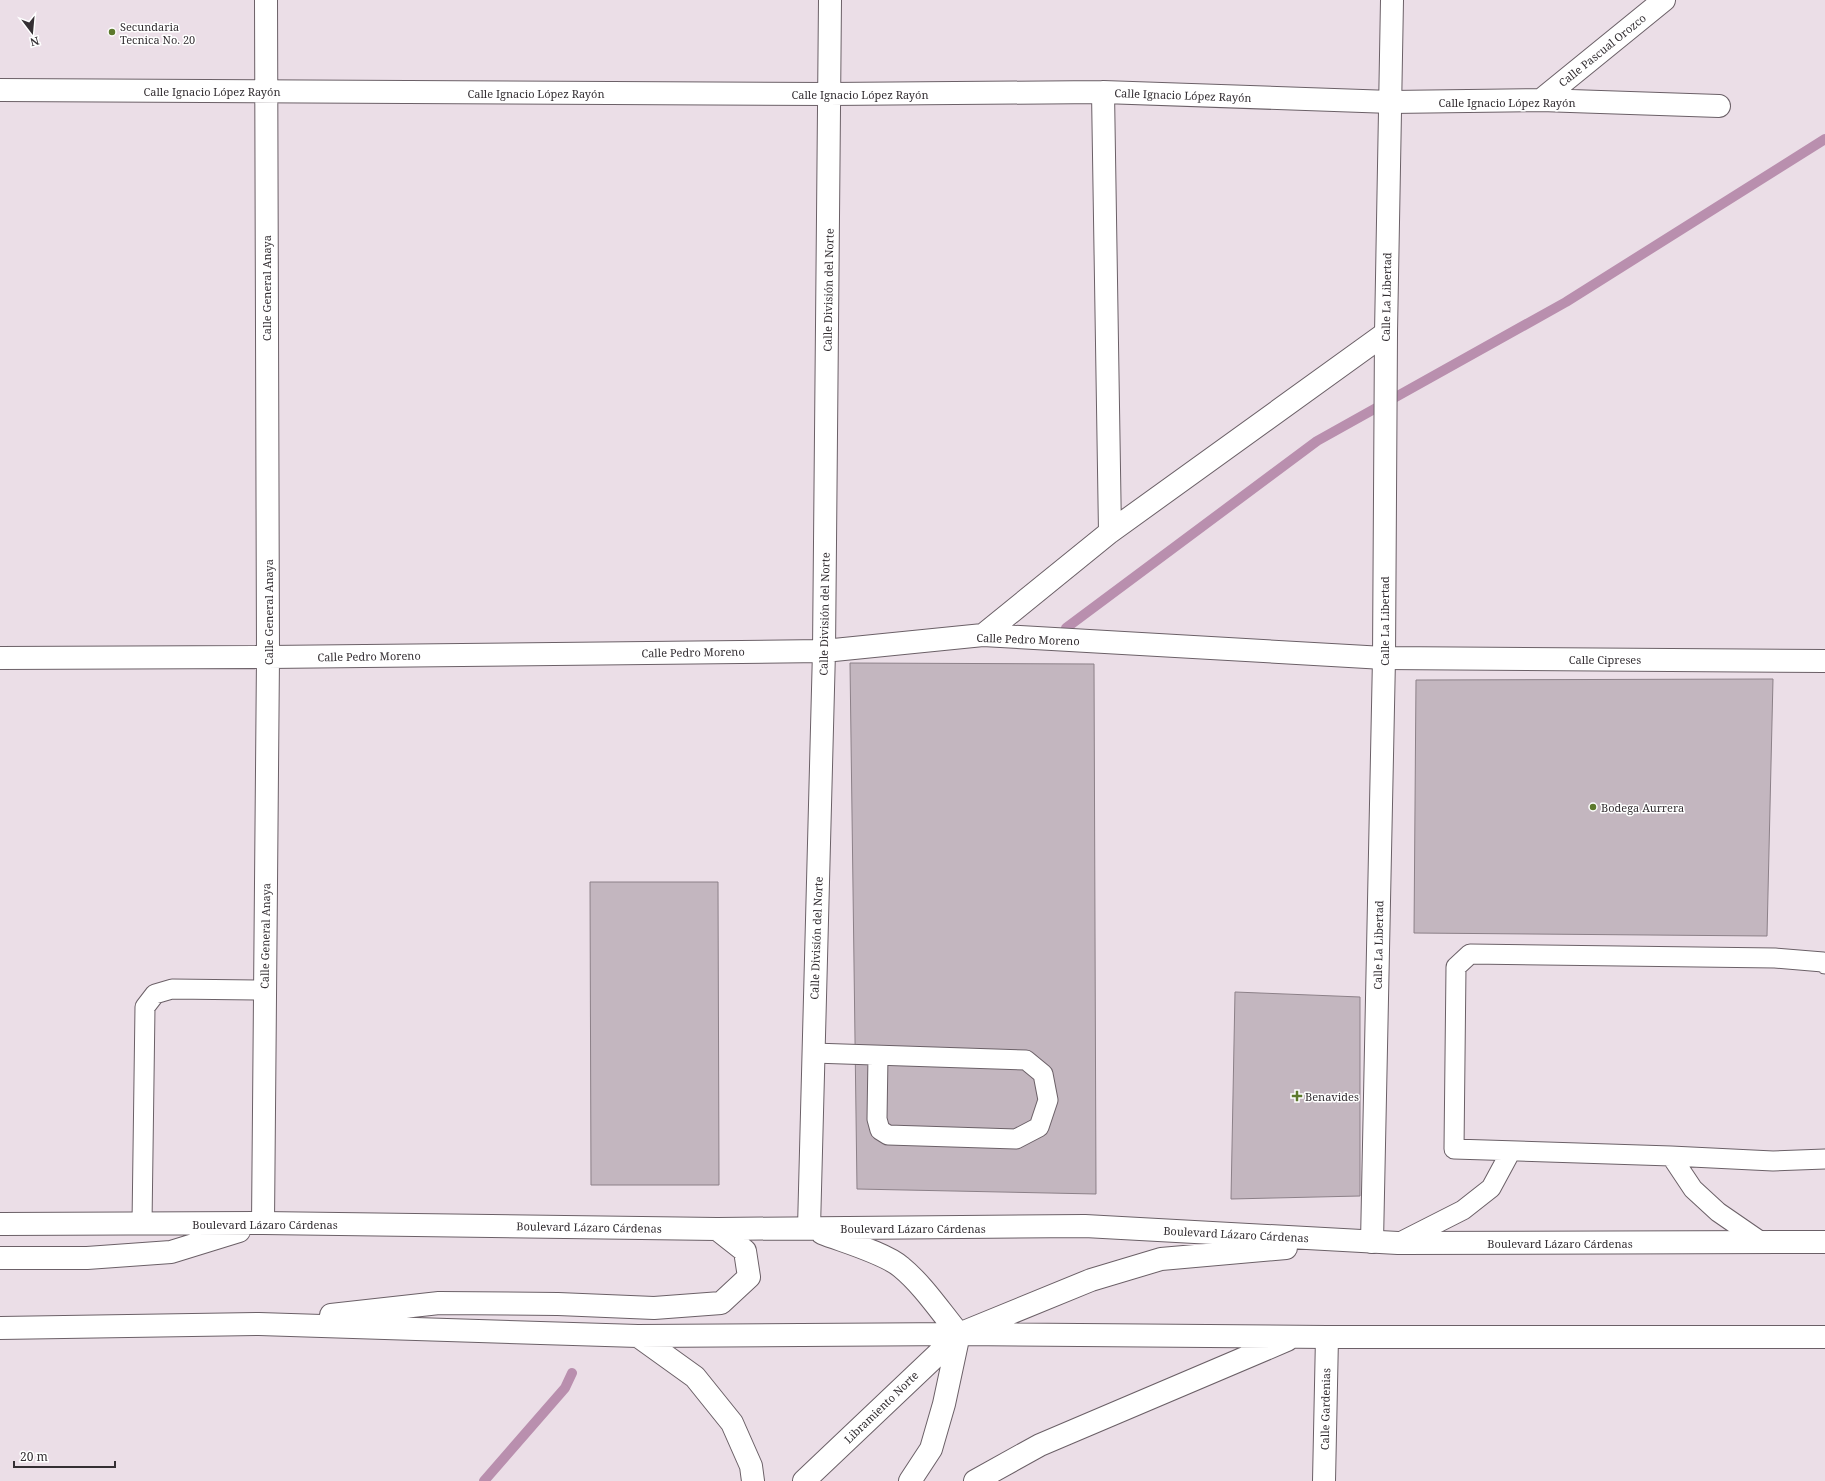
<svg xmlns="http://www.w3.org/2000/svg" width="1825" height="1481" viewBox="0 0 1825 1481" font-family="'Noto Serif',serif">
<style>
.lines{fill:none;stroke-linecap:round;stroke-linejoin:round}
.stream{stroke:#b98fae;stroke-width:10}
.building{fill:#c3b6bf;stroke:#8c8088}
.lane-casing{stroke:#6b6067;stroke-width:21}
.street-casing{stroke:#6b6067;stroke-width:24}
.secondary-casing{stroke:#6b6067;stroke-width:24}
.primary-casing{stroke:#6b6067;stroke-width:24}
.lane{stroke:#fff;stroke-width:19}
.street{stroke:#fff;stroke-width:22}
.secondary{stroke:#fff;stroke-width:22}
.primary{stroke:#fff;stroke-width:22}
.poi-dot{fill:#5d792d;stroke:#fff;stroke-width:1.5}
.labels{text-anchor:middle;dominant-baseline:central;stroke-width:3;stroke-linejoin:round;paint-order:stroke}
.poi-label{font-size:11px;fill:#342f33;stroke:#fff;text-anchor:start}
.street-label{font-size:11px;fill:#342f33;stroke:#fff}
</style>
<rect width="100%" height="100%" fill="#ebdee7"/>
<g class="lines">
<path class="stream" d="M1066 628 1317 441 1566 302 1825 139
M484 1481 565 1388 572 1373"/>
</g>
<path class="building" d="M850 663 1094 664 1096 1194 857 1189Z
M1773 679 1767 936 1414 933 1416 680Z
M590 882H718L719 1185H591Z
M1235 992 1360 997V1196L1231 1199Z"/>
<g class="lines">
<g class="lane-casing">
<path id="lane" d="M1825 964 1823 962 1775 958 1470 954 1456 967 1454 1149 1671 1156 1773 1161 1825 1159
M813 1053 1026 1060 1043 1074 1048 1100 1039 1127 1016 1139 888 1135 880 1130 877 1119 878 1056
M1671 1156 1693 1189 1718 1212 1763 1243
M142 1224 145 1007 155 994 172 989 264 990
M1398 1243 1463 1210 1491 1188 1511 1151"/>
</g>
<g class="street-casing">
<path id="street" d="M0 90 829 94 1103 92 1391 102 1541 100 1719 106
M1103 92 1110 532
M1541 100 1664 0
M983 635 1110 532 1386 333
M0 658 268 657 824 651 983 635 1384 658 1825 661
M263 1223 268 657 266 0
M809 1228 824 651 830 0
M1324 1481 1327 1337"/>
</g>
<g class="secondary-casing">
<path id="secondary" d="M1372 1242 1384 658 1386 333 1392 0"/>
</g>
<g class="primary-casing">
<path id="primary" d="M0 1224 263 1223 717 1229 1085 1226 1398 1243 1825 1242
M822 1233C842 1241 885 1253 901 1267 923 1285 940 1311 959 1334
M0 1258H87L171 1252 239 1231
M331 1315 439 1303 558 1304 654 1308 721 1303 749 1277 745 1251 717 1229
M0 1328 259 1324 638 1336 959 1334 1327 1337H1825
M638 1336 695 1377 732 1423 751 1466 753 1481
M804 1481 959 1334 1091 1280 1161 1259 1286 1248
M910 1481 931 1449 944 1404 959 1334
M975 1481 1040 1445 1287 1340"/>
</g>
<use href="#lane" class="lane"/>
<use href="#street" class="street"/>
<use href="#secondary" class="secondary"/>
<use href="#primary" class="primary"/>
</g>
<g class="poi-dot">
<circle cx="112" cy="32" r="4"/>
<circle cx="1593" cy="807" r="4"/>
<path d="M1295 1090h4v4h4v4h-4v4h-4v-4h-4v-4h4z"/>
</g>
<g class="labels">
<g class="poi-label">
<text x="120" y="26">Secundaria<tspan x="120" dy="13">Tecnica No. 20</tspan></text>
<text x="1601" y="807">Bodega Aurrera</text>
<text x="1305" y="1096">Benavides</text>
</g>
<g class="street-label">
<text transform="translate(1602 50) rotate(-39)">Calle Pascual Orozco</text>
<text x="212" y="91">Calle Ignacio López Rayón</text>
<text x="536" y="93">Calle Ignacio López Rayón</text>
<text x="860" y="94">Calle Ignacio López Rayón</text>
<text transform="translate(1183 95) rotate(2)">Calle Ignacio López Rayón</text>
<text x="1507" y="102">Calle Ignacio López Rayón</text>
<text transform="translate(266 288) rotate(-90)">Calle General Anaya</text>
<text transform="translate(828 290) rotate(-89)">Calle División del Norte</text>
<text transform="translate(1386 297) rotate(-89)">Calle La Libertad</text>
<text transform="translate(268 612) rotate(-90)">Calle General Anaya</text>
<text transform="translate(824 614) rotate(-89)">Calle División del Norte</text>
<text transform="translate(1384 621) rotate(-90)">Calle La Libertad</text>
<text transform="translate(1028 639) rotate(2)">Calle Pedro Moreno</text>
<text transform="translate(693 652) rotate(-1)">Calle Pedro Moreno</text>
<text transform="translate(369 656) rotate(-1)">Calle Pedro Moreno</text>
<text x="1605" y="659">Calle Cipreses</text>
<text transform="translate(265 936) rotate(-89)">Calle General Anaya</text>
<text transform="translate(816 938) rotate(-88)">Calle División del Norte</text>
<text transform="translate(1378 945) rotate(-89)">Calle La Libertad</text>
<text x="265" y="1224">Boulevard Lázaro Cárdenas</text>
<text transform="translate(589 1227) rotate(1)">Boulevard Lázaro Cárdenas</text>
<text x="913" y="1228">Boulevard Lázaro Cárdenas</text>
<text transform="translate(1236 1234) rotate(3)">Boulevard Lázaro Cárdenas</text>
<text x="1560" y="1243">Boulevard Lázaro Cárdenas</text>
<text transform="translate(881 1407) rotate(-44)">Libramiento Norte</text>
<text transform="translate(1325 1409) rotate(-89)">Calle Gardenias</text>
</g>
</g>
<g transform="translate(32 32) rotate(164)" stroke="#ffffff" stroke-width="3" paint-order="stroke">
<path d="M0-3L7 15L0 10L-7 15Z" fill="#342f33"/>
<text y="-6" font-size="11" font-weight="bold" text-anchor="middle" fill="#342f33">N</text>
</g>
<path d="M14 1461v6h101v-6" fill="none" stroke="#342f33" stroke-width="2"/>
<text x="20" y="1461" font-size="12" fill="#342f33" stroke="#ffffff" stroke-width="3" paint-order="stroke">20 m</text>
</svg>
